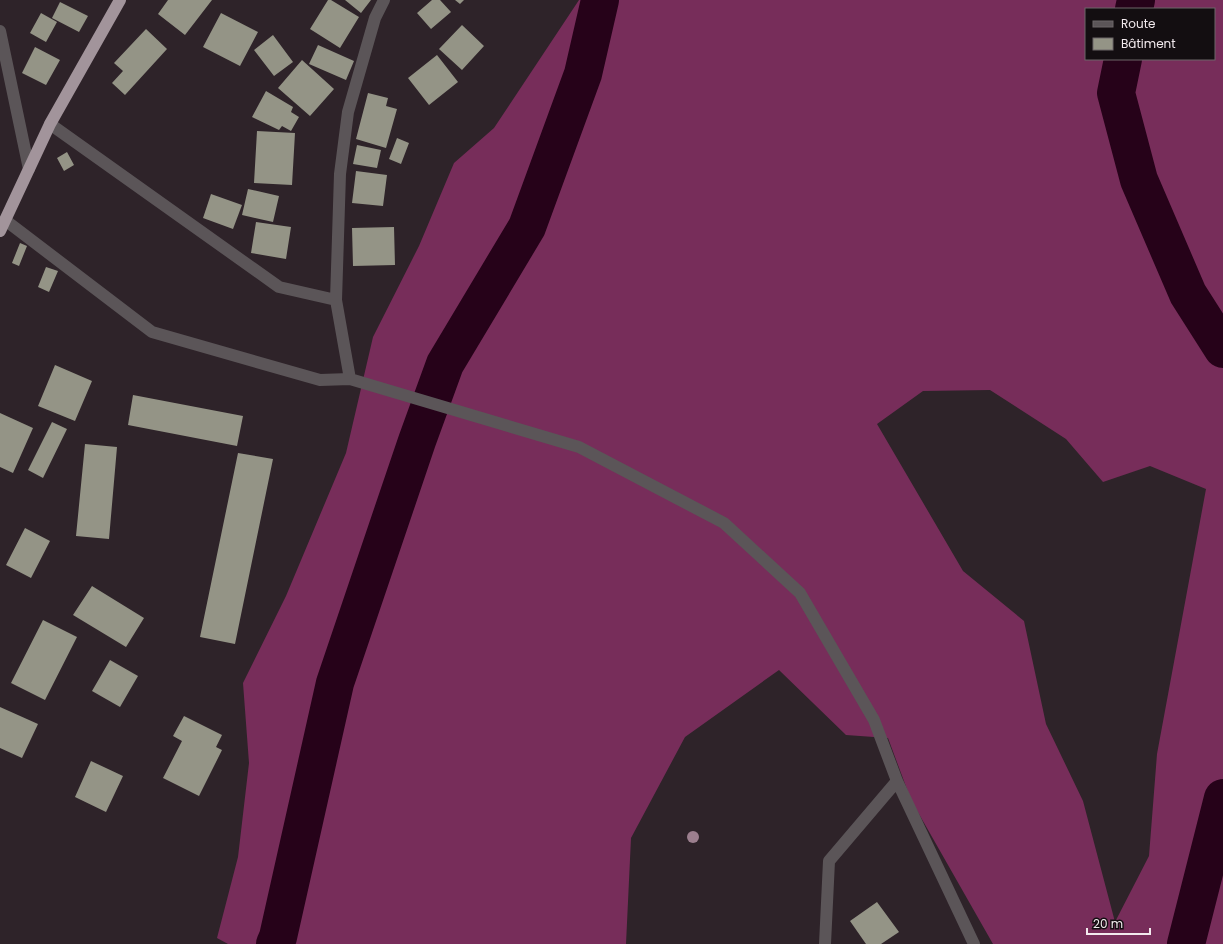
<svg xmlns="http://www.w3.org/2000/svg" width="1223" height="944" viewBox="0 0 1223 944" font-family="Poppins,sans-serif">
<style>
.forest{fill:#772d5a;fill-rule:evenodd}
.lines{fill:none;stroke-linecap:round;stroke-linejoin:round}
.river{stroke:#260219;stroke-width:38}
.building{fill:#949486}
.minor{stroke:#5b5558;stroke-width:12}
.highway{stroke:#a2949b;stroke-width:12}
.tree{fill:#9c7f8e}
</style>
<rect width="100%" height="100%" fill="#2e2329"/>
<path class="forest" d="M579 0H1223V944H993L911 800 888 738 846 735 779 670 685 737 631 838 626 944H228L217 938 238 857 249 763 243 683 286 596 346 453 373 337 419 246 454 163 494 128ZM1086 9H1214V59H1086ZM990 390 1066 439 1103 482 1150 466 1206 489 1157 754 1149 856 1115 922 1083 801 1046 724 1024 621 963 571 877 424 923 391Z"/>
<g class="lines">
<path class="river" d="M1134 9 1136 0
M1123 59 1116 93 1139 180 1188 294 1223 349
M275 944 278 937 335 683 417 441 445 364 527 227 583 74 600 0
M1186 944 1223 798"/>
</g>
<path class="building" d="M168 0H212L185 35 158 14Z
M328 0H331L359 17 340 48 310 29Z
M345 0H371L361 13Z
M432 0H440L451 12 431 29 417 13Z
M455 0H464L460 4Z
M60 2 88 16 79 32 52 18Z
M41 13 57 22 46 42 30 33Z
M221 13 258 32 240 66 203 47Z
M462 25 484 46 462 70 439 49Z
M146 29 167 49 125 95 112 83 123 71 114 63Z
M273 35 293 62 274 76 254 50Z
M318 45 354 61 346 80 309 64Z
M35 47 60 60 46 85 22 73Z
M437 55 458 82 429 105 408 78Z
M302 60 334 89 310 116 278 88Z
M266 91 293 107 291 112 299 117 291 131 282 126 279 130 252 117Z
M368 93 388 98 386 106 397 109 386 148 356 139Z
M257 131 295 133 292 185 254 183Z
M397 138 409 143 401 164 389 159Z
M357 145 381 150 377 168 353 164Z
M67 152 74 165 64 171 57 158Z
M356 171 387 175 383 206 352 203Z
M248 189 279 196 273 222 242 215Z
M211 194 242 205 233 229 203 218Z
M256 222 291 227 286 259 251 253Z
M394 227 395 265 353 266 352 228Z
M20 243 27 246 19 266 12 263Z
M46 267 58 271 49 292 38 287Z
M55 365 92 381 75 421 38 406Z
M133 395 243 416 237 446 128 425Z
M0 413 33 428 13 473 0 467Z
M52 422 67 429 43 478 28 470Z
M85 444 117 447 109 539 76 536Z
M238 453 273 459 235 644 200 637Z
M25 528 50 541 31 578 6 565Z
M92 586 144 618 126 647 73 615Z
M43 620 77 637 45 700 11 683Z
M110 660 138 676 120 707 92 691Z
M0 707 38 724 22 758 0 748Z
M184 716 222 735 216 747 222 750 199 796 163 778 182 741 173 736Z
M91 761 123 776 106 812 75 797Z
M877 902 899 932 881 944H866L850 921Z"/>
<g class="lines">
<path class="minor" d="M0 31 29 169
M50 124 279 287 336 300
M5 220 152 332 320 380 350 379 579 447 724 523 800 593 874 720 897 781 974 944
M350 379 336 300 340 174 348 112 375 18 384 0
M825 944 829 861 897 781"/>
<path class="highway" d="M0 231 50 124 120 0"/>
</g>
<circle class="tree" cx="693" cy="837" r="6"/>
<rect x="1085" y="8" width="130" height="52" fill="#130e11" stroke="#6c6669"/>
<rect x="1093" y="21" width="20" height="6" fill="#5b5558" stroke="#6c6669"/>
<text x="1121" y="28" font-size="12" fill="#f2eaee">Route</text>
<rect x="1093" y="38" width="20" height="12" fill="#949486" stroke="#6c6669"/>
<text x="1121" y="48" font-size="12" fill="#f2eaee">Bâtiment</text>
<path d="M1087 928v6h63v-6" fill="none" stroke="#f2eaee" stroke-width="2"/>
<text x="1093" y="928" font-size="12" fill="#f2eaee" stroke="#130e11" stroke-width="3" paint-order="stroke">20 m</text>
</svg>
